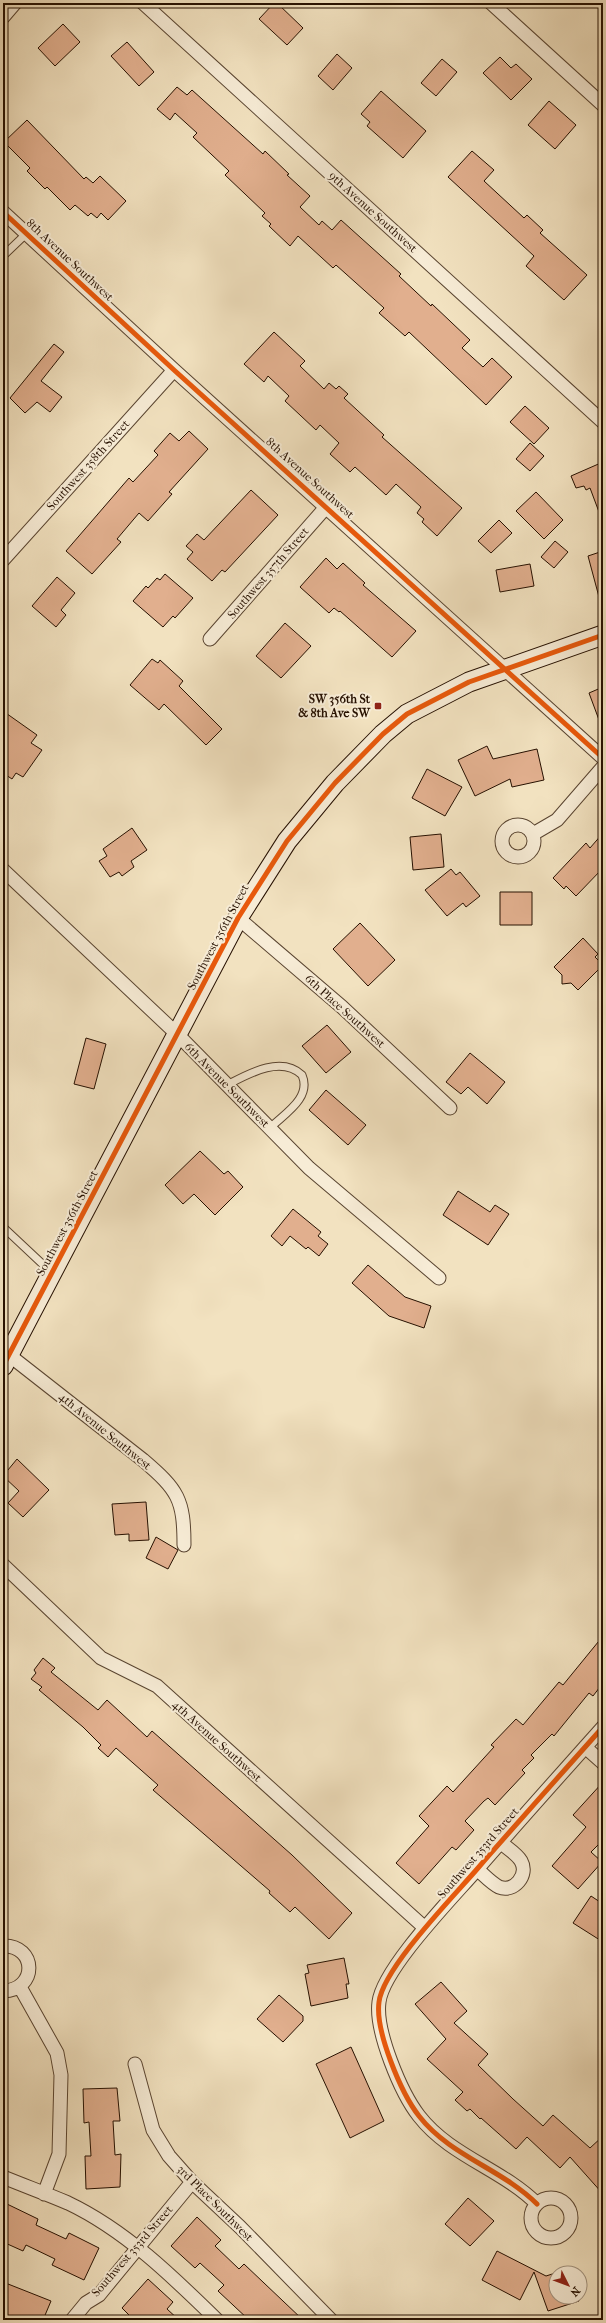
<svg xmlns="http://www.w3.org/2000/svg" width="606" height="2323" font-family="'IM FELL French Canon',serif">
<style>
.building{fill:#e1af8e;stroke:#261000}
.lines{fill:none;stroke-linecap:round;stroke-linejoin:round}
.service-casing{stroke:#594430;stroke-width:9}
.minor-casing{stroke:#594430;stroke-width:15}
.secondary-casing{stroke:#261000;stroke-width:21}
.service{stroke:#f7ecd6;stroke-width:7}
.minor{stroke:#f7ecd6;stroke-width:13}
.secondary{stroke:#f7ecd6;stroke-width:19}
.cycleway-casing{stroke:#f7ecd6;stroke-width:8}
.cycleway{stroke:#e8590c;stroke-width:5}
.poi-dot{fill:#8f2418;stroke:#f7ecd6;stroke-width:1.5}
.labels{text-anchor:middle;stroke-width:4;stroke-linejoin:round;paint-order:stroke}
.street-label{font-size:12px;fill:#261000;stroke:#f7ecd6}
.poi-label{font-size:12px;font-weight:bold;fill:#261000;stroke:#f7ecd6;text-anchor:end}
</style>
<rect width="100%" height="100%" fill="#f2e2c0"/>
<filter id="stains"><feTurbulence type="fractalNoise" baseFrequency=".005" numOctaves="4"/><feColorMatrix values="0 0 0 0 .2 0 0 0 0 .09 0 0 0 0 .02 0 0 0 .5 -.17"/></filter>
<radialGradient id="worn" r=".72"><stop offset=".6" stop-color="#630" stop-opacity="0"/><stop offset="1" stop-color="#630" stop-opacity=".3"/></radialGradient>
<!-- building -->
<path class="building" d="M 274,3 L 277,3 L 303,28 L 287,45 L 259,19 Z
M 63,24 L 80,42 L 55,66 L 38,48 Z
M 127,42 L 154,72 L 139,86 L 111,56 Z
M 337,54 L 352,68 L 333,90 L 318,76 Z
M 500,57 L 511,68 L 516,64 L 532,79 L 511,100 L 483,73 Z
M 442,59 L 457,72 L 436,96 L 421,83 Z
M 177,87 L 187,95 L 192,90 L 263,154 L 265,151 L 289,174 L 287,175 L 310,196 L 300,207 L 319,225 L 322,221 L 332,230 L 341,220 L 401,274 L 399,276 L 431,306 L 432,304 L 470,340 L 462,348 L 483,367 L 492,358 L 512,377 L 486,405 L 409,332 L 405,336 L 379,313 L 384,308 L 336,265 L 333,268 L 298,236 L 290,246 L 269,226 L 271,224 L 262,216 L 265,213 L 225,175 L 229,171 L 193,137 L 197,133 L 175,113 L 170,120 L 157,109 Z
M 381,91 L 426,131 L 403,158 L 367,126 L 370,122 L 361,114 Z
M 549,101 L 576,125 L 555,149 L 528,125 Z
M 27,120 L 84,179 L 86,177 L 93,183 L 100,176 L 126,201 L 108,220 L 101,213 L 97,218 L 91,213 L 88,216 L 75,205 L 70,210 L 47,187 L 45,189 L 27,171 L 30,168 L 4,142 Z
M 472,151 L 494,170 L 484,181 L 524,218 L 527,215 L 543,230 L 540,233 L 587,275 L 564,300 L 526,266 L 534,256 L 448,177 Z
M 274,332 L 305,361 L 300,366 L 324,389 L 329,383 L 336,389 L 339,386 L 348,394 L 344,398 L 384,435 L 382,437 L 462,508 L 437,536 L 422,522 L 424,519 L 417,513 L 421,507 L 396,484 L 386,495 L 355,467 L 350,472 L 330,454 L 339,443 L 320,425 L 316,430 L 285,401 L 289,396 L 268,376 L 264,382 L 244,364 Z
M 54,344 L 64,352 L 41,381 L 62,397 L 50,412 L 37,402 L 25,413 L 10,398 Z
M 525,406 L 549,428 L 534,444 L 510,422 Z
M 189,431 L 208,449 L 169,492 L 172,494 L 148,521 L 139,513 L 117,539 L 121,542 L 92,574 L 66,551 L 129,478 L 133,482 L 158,455 L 154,451 L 170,433 L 179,441 Z
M 530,443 L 544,456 L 530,471 L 516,459 Z
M 603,462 L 603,520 L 602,520 L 590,488 L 586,490 L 584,486 L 576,488 L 571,476 Z
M 251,490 L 278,515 L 225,572 L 222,570 L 212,581 L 187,559 L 193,552 L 186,546 L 197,534 L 204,540 Z
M 536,492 L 563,520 L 544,539 L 516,511 Z
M 499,520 L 512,533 L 491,553 L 478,541 Z
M 555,541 L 568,552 L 554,568 L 541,557 Z
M 603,551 L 603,596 L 599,597 L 588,556 Z
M 326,558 L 337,569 L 343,563 L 365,583 L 363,585 L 416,631 L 392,657 L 340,611 L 339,612 L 334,608 L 329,613 L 300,587 Z
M 530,564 L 534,586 L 500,592 L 496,570 Z
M 165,574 L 193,598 L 175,618 L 173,616 L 163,627 L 133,601 L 146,586 L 148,588 L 157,578 L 160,580 Z
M 57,577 L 75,593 L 61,610 L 66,615 L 56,627 L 32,606 Z
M 285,623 L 311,646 L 281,678 L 256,656 Z
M 152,659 L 158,663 L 160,660 L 183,681 L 179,686 L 222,729 L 206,745 L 164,704 L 159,710 L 130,685 Z
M 603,687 L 603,727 L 602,728 L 589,693 Z
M 3,711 L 37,735 L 31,743 L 42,750 L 23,777 L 16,773 L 12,779 L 3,773 Z
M 487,746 L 493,759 L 537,749 L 544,780 L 512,787 L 510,779 L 475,796 L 458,760 Z
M 427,769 L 462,787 L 445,816 L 412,798 Z
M 132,828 L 147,850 L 131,861 L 134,867 L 122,876 L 119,872 L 110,877 L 99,861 L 107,856 L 103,849 Z
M 603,833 L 603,868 L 576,896 L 566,886 L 564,889 L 553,878 L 586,843 L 590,848 Z
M 441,834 L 444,867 L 413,870 L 410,837 Z
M 451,869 L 456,875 L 460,872 L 480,896 L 466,907 L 463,903 L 447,916 L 425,890 Z
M 500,892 L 532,892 L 532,925 L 500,925 Z
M 360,923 L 395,960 L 368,986 L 333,949 Z
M 583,938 L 598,954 L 595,957 L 603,965 L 578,990 L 571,983 L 562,984 L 562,975 L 554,967 Z
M 327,1025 L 351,1052 L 326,1073 L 302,1046 Z
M 86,1038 L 106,1044 L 94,1089 L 74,1084 Z
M 470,1053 L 505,1082 L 487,1104 L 468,1087 L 461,1094 L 446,1082 Z
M 326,1090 L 366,1125 L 348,1145 L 309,1110 Z
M 200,1151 L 224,1174 L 228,1171 L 243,1187 L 215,1215 L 194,1194 L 183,1204 L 165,1185 Z
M 458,1191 L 490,1212 L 495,1205 L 509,1214 L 488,1245 L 443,1215 Z
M 293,1209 L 321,1232 L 318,1236 L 328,1244 L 319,1256 L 308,1247 L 306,1249 L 290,1236 L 282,1246 L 271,1236 Z
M 368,1265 L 405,1297 L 431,1306 L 424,1328 L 389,1316 L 352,1283 Z
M 17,1459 L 49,1490 L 23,1517 L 8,1503 L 19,1491 L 3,1476 Z
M 146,1502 L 149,1540 L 129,1541 L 129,1534 L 115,1535 L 112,1504 Z
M 156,1537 L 178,1550 L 168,1569 L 146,1558 Z
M 603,1636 L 603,1683 L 593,1696 L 589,1693 L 554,1736 L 552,1734 L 531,1755 L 534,1758 L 522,1770 L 525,1773 L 495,1805 L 488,1798 L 484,1801 L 465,1821 L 474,1830 L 456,1850 L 452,1847 L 419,1884 L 396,1863 L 429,1826 L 419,1816 L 447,1786 L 453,1792 L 494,1747 L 491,1745 L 516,1719 L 523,1725 L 559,1682 L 563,1685 Z
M 43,1658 L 55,1668 L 51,1672 L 98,1710 L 107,1700 L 147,1737 L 152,1731 L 292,1855 L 352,1913 L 329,1939 L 295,1907 L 290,1912 L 269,1893 L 270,1891 L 153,1790 L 158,1785 L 116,1748 L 108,1757 L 98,1748 L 101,1745 L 83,1727 L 39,1690 L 42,1687 L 31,1679 L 36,1673 L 34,1670 Z
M 603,1782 L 603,1840 L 591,1852 L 602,1862 L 578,1889 L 552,1866 L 586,1827 L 573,1815 Z
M 591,1896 L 603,1904 L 603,1942 L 573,1923 Z
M 344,1958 L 349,1984 L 346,1984 L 348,1998 L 311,2006 L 305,1974 L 309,1973 L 307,1965 Z
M 441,1982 L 467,2011 L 454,2023 L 488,2054 L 478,2065 L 513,2099 L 543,2126 L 553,2115 L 590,2148 L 603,2136 L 603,2194 L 570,2157 L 560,2168 L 527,2137 L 516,2149 L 481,2118 L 480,2119 L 470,2109 L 467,2111 L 455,2100 L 463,2092 L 427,2059 L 446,2039 L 415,2004 Z
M 279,1995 L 303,2016 L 303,2021 L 283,2042 L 257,2019 Z
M 351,2047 L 384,2121 L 350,2138 L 316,2064 Z
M 117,2088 L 120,2121 L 113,2121 L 115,2155 L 121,2154 L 120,2187 L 86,2189 L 85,2156 L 91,2156 L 89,2122 L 84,2123 L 83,2089 Z
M 468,2198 L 494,2221 L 470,2246 L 445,2224 Z
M 7,2204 L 38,2219 L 36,2225 L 66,2239 L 69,2233 L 99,2248 L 84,2280 L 52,2265 L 55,2259 L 26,2245 L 23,2251 L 3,2242 L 3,2212 Z
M 197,2217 L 221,2240 L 215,2246 L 239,2269 L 244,2264 L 303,2320 L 249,2320 L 218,2291 L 224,2285 L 200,2263 L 195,2268 L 171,2246 Z
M 497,2251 L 546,2276 L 568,2269 L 570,2273 L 556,2273 L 556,2297 L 578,2297 L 579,2301 L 548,2311 L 534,2272 L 520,2300 L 482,2280 Z
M 148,2279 L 173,2302 L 167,2309 L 179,2320 L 134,2320 L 122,2308 Z
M 3,2282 L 51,2301 L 43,2320 L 3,2320 Z"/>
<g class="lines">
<!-- service casing -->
<g class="service-casing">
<path id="service" d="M 3,256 L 26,234
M 227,1085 C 248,1074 281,1055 302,1075 C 312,1098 284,1114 270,1128
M 3,1227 L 51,1272"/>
</g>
<!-- minor casing -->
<g class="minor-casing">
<path id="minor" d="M 143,3 L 603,422
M 491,3 L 603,105
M 3,17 L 15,3
M 3,212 L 174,370 L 603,758
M 3,560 L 174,370
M 210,639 L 327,506
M502 841a16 16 0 1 1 32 0a16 16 0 1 1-32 0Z
M 533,834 L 557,820 L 603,767
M 3,870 L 178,1035 L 309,1168 L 439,1278
M 238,918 L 342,1007 L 450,1108
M 9,1355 L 143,1460 C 178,1490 184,1499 184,1545
M 3,1565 L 101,1658 L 157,1686 L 425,1928
M 585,1747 L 603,1763
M 477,1869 C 484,1875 491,1883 499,1887 C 514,1893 529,1875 521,1861 C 517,1854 507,1848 500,1842
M 3,1946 C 37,1945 38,1990 3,1991
M 20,1987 L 57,2053 L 61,2075 L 59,2154 L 44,2194
M 135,2064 L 153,2130 L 169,2156 L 192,2182 L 240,2227 L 331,2320
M 3,2177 C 25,2186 47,2194 68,2203 C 125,2230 173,2277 217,2320
M531 2218a20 20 0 1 1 40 0a20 20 0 1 1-40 0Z
M 537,2204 C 502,2169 450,2156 419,2116 C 401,2093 375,2031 379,2002 C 383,1968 454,1896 478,1868 C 519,1821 561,1774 603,1727
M 72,2320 L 86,2303 L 99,2295 L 192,2182"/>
</g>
<!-- secondary casing -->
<g class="secondary-casing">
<path id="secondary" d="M 3,1366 L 238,918 L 287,841 L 335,783 L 383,734 L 407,714 L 469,682 L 603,635"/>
</g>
<!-- service -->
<use href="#service" class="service"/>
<!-- minor -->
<use href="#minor" class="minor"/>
<!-- secondary -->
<use href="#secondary" class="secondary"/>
<!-- cycleway casing -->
<g class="cycleway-casing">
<path id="cycleway" d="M 3,212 L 174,370 L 603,758
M 3,1366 L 238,918 L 287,841 L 335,783 L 383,734 L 407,714 L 469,682 L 603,635
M 537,2204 C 502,2169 450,2156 419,2116 C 401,2093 375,2031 379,2002 C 383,1968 454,1896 478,1868 C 519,1821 561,1774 603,1727"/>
</g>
<!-- cycleway -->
<use href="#cycleway" class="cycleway"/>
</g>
<!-- markers -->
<rect class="poi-dot" x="374" y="702" width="8" height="8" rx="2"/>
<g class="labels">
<!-- street labels -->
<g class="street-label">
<text transform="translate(373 212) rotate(42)" y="4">9th Avenue Southwest</text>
<text transform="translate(70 260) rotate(43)" y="4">8th Avenue Southwest</text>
<text transform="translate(88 465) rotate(-48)" y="4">Southwest 358th Street</text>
<text transform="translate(310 478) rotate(42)" y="4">8th Avenue Southwest</text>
<text transform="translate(268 573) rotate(-49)" y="4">Southwest 357th Street</text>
<text transform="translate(218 937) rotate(-62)" y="4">Southwest 356th Street</text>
<text transform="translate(345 1011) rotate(42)" y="4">6th Place Southwest</text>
<text transform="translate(227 1085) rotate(45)" y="4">6th Avenue Southwest</text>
<text transform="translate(67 1223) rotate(-62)" y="4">Southwest 356th Street</text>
<text transform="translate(105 1431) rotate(39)" y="4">4th Avenue Southwest</text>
<text transform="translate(217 1741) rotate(42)" y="4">4th Avenue Southwest</text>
<text transform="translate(478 1853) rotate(-49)" y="4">Southwest 353rd Street</text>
<text transform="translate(215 2203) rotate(45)" y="4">3rd Place Southwest</text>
<text transform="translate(132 2251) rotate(-49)" y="4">Southwest 353rd Street</text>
</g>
<!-- poi labels -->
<g class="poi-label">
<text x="370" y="703">SW 356th St<tspan x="370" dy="14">&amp; 8th Ave SW</tspan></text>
</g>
</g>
<!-- margin -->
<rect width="606" height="2323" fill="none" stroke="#f2e2c0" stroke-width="16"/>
<rect x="4" y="4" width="598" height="2315" fill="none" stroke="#261000" stroke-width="2"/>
<rect x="8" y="8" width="590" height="2307" fill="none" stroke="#261000"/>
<!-- north arrow -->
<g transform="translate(568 2285) rotate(132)"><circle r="19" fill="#f7ecd6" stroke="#a39480"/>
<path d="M0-3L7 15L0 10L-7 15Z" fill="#8f2418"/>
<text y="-6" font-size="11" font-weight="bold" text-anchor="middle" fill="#261000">N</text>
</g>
<rect width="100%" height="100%" filter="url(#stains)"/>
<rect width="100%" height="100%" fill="url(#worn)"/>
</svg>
